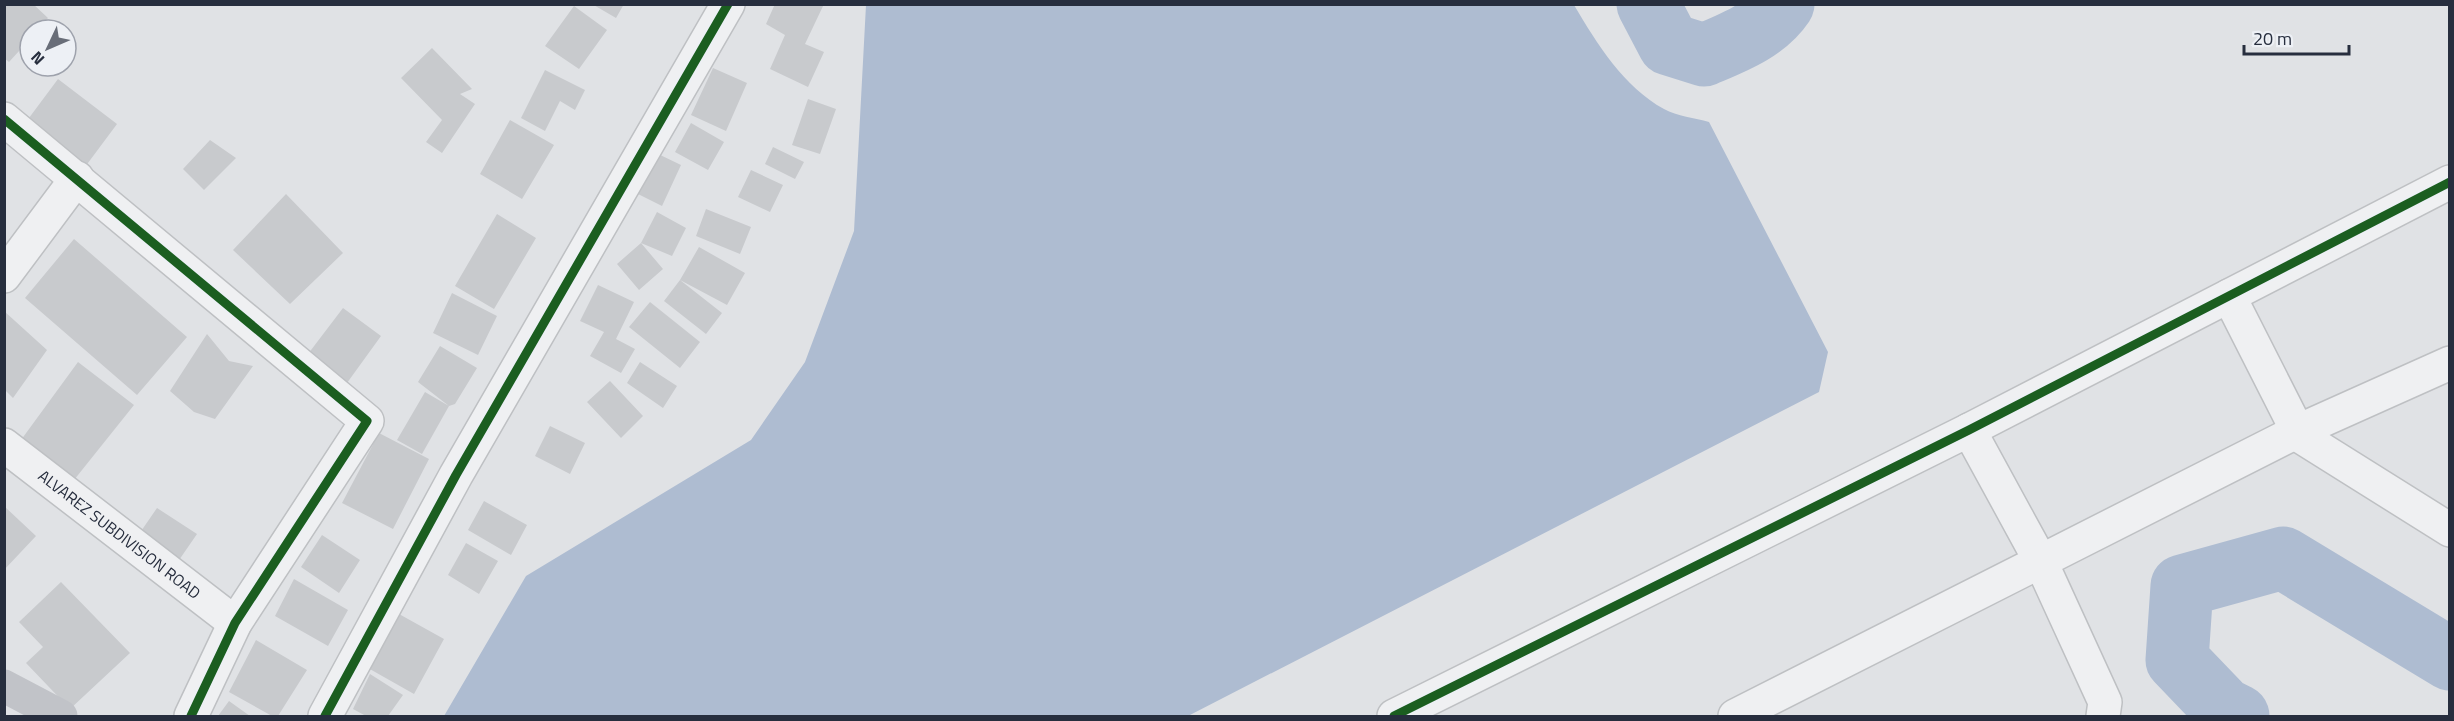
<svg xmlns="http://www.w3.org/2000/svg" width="2454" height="721" font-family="'Titillium Web',sans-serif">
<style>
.water{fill:#aebcd1}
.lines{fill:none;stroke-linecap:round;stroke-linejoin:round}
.river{stroke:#aebcd1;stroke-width:63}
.building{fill:#c8cacd}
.minor-casing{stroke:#bec0c3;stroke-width:36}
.tertiary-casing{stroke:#bec0c3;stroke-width:36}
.minor{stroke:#eff0f2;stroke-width:33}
.tertiary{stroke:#eff0f2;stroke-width:33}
.secondary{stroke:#c1c3c8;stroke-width:33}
.cycleway-casing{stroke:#edf0f5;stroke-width:13}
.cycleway{stroke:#1b5e20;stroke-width:9}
.labels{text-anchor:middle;stroke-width:4.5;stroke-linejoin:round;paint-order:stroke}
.street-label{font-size:16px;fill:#272e3e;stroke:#edf0f5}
</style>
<rect width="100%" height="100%" fill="#e0e2e5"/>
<!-- water -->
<path class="water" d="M 866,5 L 1574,5 C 1597,44 1624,87 1664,109 C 1677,116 1695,118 1709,122 L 1828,352 L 1819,392 L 1188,716 L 444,716 L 526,576 L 751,440 L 805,362 L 854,231 Z"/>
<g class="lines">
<!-- river -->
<path class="river" d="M 1648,4 L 1669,44 L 1704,55 C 1732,43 1765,31 1783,4
M 2238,716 L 2224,709 L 2177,660 L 2182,586 L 2283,558 L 2450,659"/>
</g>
<!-- building -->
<path class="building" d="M 4,4 L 33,4 L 48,18 L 37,30 L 30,30 L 30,39 L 9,62 L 4,58 Z
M 592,4 L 624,4 L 616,18 Z
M 775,4 L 824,4 L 805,44 L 824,52 L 808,87 L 770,69 L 785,35 L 766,24 Z
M 574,6 L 607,30 L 579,69 L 545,46 Z
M 432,48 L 472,89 L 460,94 L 475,104 L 442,153 L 426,142 L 442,120 L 401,78 Z
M 713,68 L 747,83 L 726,131 L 691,115 Z
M 545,70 L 585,90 L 575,110 L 560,101 L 545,131 L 521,118 Z
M 58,79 L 117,124 L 82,171 L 23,126 Z
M 808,99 L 836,109 L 820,154 L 792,145 Z
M 510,120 L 554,145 L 522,199 L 480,174 Z
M 691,123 L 724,142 L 708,170 L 675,152 Z
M 210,140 L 236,158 L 204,190 L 183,169 Z
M 773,147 L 804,162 L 795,179 L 765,164 Z
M 654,152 L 681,165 L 662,206 L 634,192 Z
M 751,170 L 783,185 L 770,212 L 738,197 Z
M 286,194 L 343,253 L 290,304 L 233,250 Z
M 706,209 L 751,227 L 740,254 L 696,236 Z
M 657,212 L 686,228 L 672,256 L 641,243 Z
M 497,214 L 536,238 L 494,309 L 455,286 Z
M 74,239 L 187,337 L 137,395 L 25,298 Z
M 641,243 L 663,269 L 639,290 L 617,264 Z
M 699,247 L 745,273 L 727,305 L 680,280 L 722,313 L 706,334 L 664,301 L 680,280 Z
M 598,285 L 634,302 L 616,339 L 635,349 L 621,373 L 590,356 L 604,332 L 580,321 Z
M 452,293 L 497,316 L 478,355 L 433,333 Z
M 650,302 L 700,342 L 680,368 L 629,327 Z
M 343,308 L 381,336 L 347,383 L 308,354 Z
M 4,311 L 47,350 L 13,398 L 4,389 Z
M 207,334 L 229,361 L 253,366 L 215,419 L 194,412 L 170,391 Z
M 440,346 L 477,368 L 455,404 L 449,406 L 418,382 Z
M 78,362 L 134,405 L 74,480 L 21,440 Z
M 640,362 L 677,386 L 663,408 L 627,383 Z
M 610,381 L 643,416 L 621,438 L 587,402 Z
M 425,392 L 449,406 L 422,454 L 397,440 Z
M 550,426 L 585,443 L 570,474 L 535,456 Z
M 379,433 L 429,459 L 393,529 L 342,503 Z
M 484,501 L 527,525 L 511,555 L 468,530 Z
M 4,506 L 36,536 L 4,570 Z
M 157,508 L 197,534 L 177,563 L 137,537 Z
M 322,535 L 360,560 L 339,593 L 301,567 Z
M 466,543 L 498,561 L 479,594 L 448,575 Z
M 294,579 L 348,610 L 328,646 L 275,616 Z
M 61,582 L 130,653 L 70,709 L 26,663 L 43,647 L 19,622 Z
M 399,614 L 444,639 L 414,694 L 368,668 Z
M 256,640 L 307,670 L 278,716 L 272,716 L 229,692 Z
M 370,674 L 403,695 L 388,716 L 366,716 L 353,709 Z
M 229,701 L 250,716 L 218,716 Z"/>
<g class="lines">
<!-- minor casing -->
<g class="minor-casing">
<g id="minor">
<path d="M 4,119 L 367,421 L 235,623 L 191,716"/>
<path d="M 4,276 L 77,178"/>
<path d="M 2229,296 L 2300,436 L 2450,530"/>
<path d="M 1969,430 L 2040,560 L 2105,702 L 2103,716"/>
<path id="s1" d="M 4,445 L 235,623"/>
<path d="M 1394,716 L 1969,430 L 2450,182"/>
<path d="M 1735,716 L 2296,432 L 2450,363"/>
</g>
</g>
<!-- tertiary casing -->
<g class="tertiary-casing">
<path id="tertiary" d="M 325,716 L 456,475 L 728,4"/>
</g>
<!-- minor -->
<use href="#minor" class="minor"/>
<!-- tertiary -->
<use href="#tertiary" class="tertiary"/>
<!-- secondary -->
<path class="secondary" d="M 4,686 L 61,716"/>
<!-- cycleway casing -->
<g class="cycleway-casing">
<path id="cycleway" d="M 4,119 L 367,421 L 235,623 L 191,716
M 325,716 L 456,475 L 728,4
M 1394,716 L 1969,430 L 2450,182"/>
</g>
<!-- cycleway -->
<use href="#cycleway" class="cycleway"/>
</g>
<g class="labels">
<!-- street labels -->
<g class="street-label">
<text dy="6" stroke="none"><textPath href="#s1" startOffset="146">ALVAREZ SUBDIVISION ROAD</textPath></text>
</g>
</g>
<!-- border -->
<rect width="2454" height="721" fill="none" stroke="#272e3e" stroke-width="12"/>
<!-- north arrow -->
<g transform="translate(48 48) rotate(226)"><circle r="28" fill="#edf0f5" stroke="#9ea2ac" stroke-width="1.5"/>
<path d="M0-4.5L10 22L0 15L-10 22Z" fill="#686d78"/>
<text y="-9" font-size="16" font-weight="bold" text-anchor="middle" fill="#272e3e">N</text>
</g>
<!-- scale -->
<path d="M2244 45v9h105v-9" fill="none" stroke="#272e3e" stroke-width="3"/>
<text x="2253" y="45" font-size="18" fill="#272e3e" stroke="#edf0f5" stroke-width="4.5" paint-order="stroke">20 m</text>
</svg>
